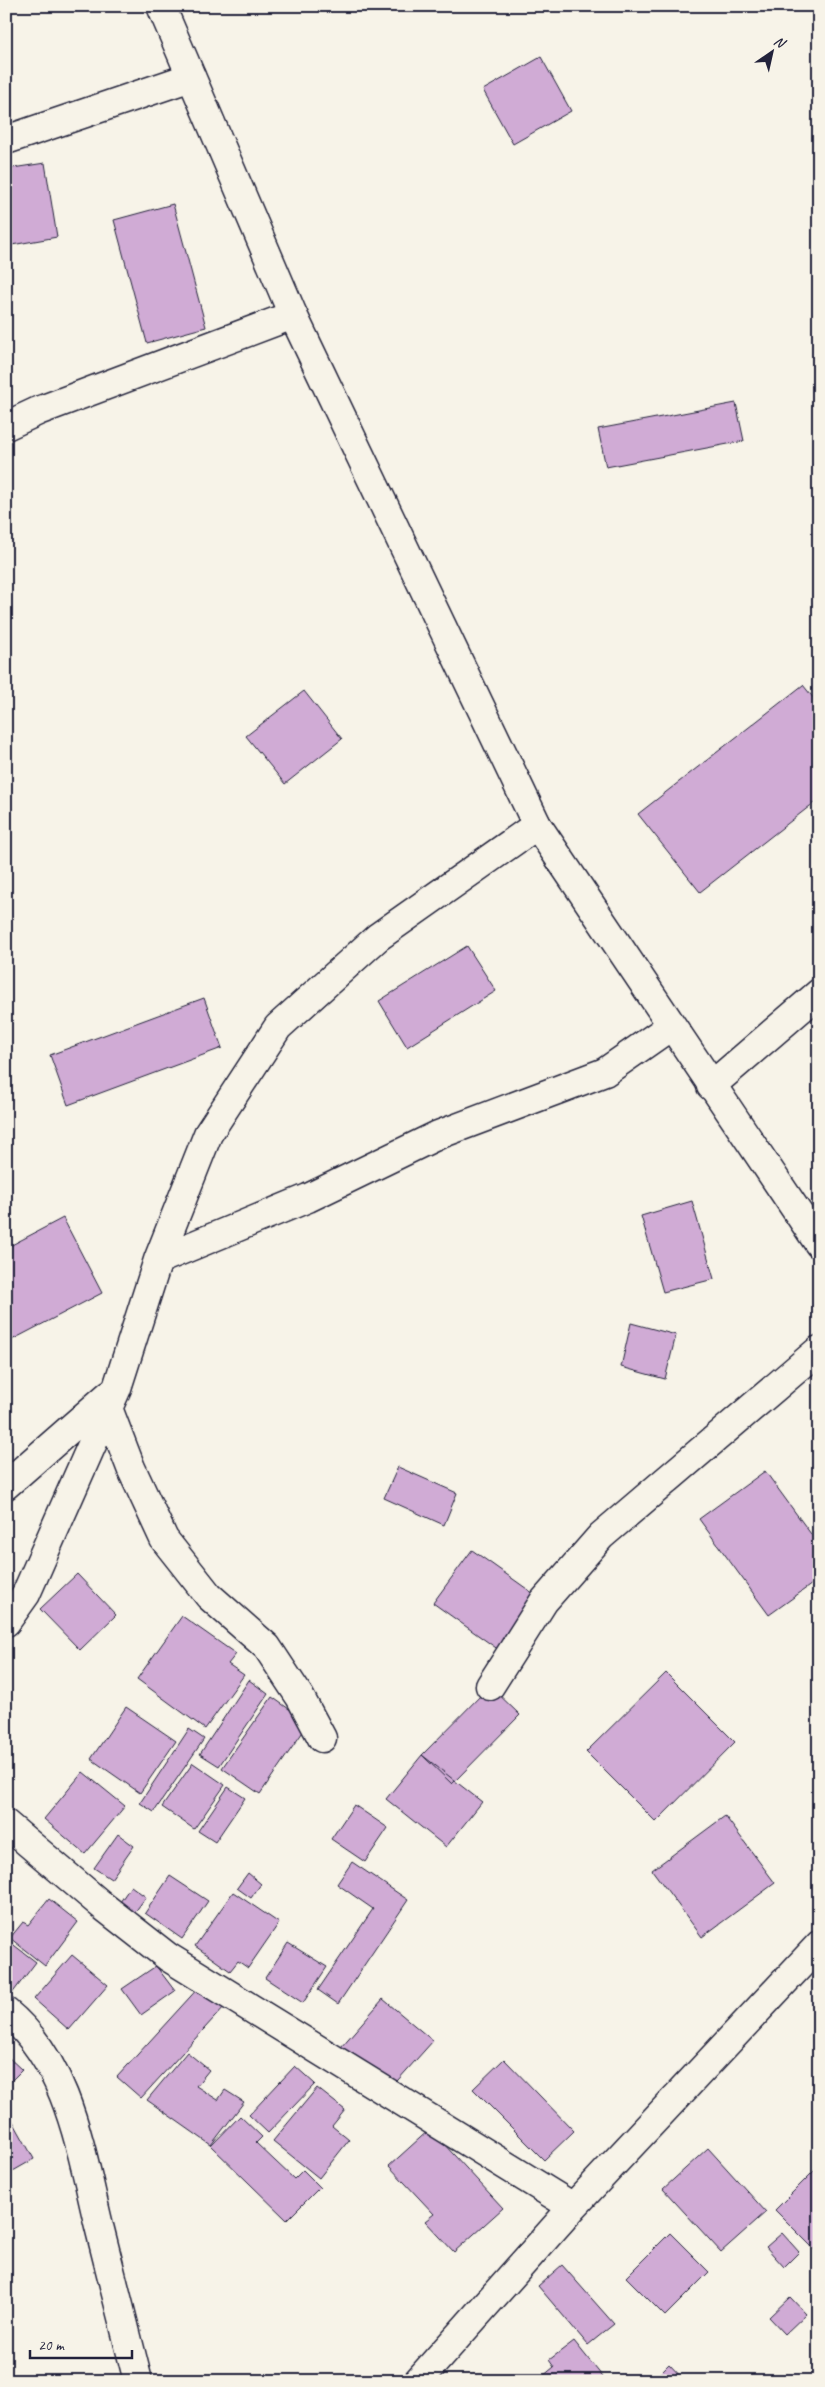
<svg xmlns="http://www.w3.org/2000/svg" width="825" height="2387" font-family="Caveat,sans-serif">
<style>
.building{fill:#d0abd5;stroke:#22223b}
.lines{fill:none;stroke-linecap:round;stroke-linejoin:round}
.minor-casing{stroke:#22223b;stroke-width:31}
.tertiary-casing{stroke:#22223b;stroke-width:31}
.minor{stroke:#f7f3e8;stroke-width:28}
.tertiary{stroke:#f7f3e8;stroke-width:28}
</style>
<rect width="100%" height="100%" fill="#f7f3e8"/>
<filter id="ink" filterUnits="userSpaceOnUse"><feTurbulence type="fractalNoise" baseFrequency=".02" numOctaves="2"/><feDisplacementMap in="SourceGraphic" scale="10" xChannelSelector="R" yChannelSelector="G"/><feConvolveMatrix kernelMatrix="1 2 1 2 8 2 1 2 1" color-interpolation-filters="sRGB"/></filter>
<g filter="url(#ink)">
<!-- building -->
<path class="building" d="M 541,57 L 571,111 L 513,144 L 483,90 Z
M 45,163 L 57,237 L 6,246 L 6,169 Z
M 173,204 L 206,327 L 147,343 L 114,220 Z
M 736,403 L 744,441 L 606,467 L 598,429 Z
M 803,685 L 819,705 L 819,799 L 700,892 L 638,814 Z
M 304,691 L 342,739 L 285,784 L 246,736 Z
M 467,946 L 496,991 L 407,1047 L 379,1001 Z
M 204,998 L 222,1048 L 68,1105 L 50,1055 Z
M 692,1201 L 714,1279 L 663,1292 L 641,1216 Z
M 63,1218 L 102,1293 L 6,1343 L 6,1248 Z
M 631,1323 L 676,1335 L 665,1379 L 621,1367 Z
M 398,1467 L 457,1493 L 444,1525 L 384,1498 Z
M 765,1471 L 819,1545 L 819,1579 L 769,1615 L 699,1519 Z
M 472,1550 L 544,1601 L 506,1655 L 433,1603 Z
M 77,1574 L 116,1615 L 80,1650 L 40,1609 Z
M 182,1616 L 236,1654 L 228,1664 L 244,1675 L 205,1729 L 137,1679 Z
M 666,1673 L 735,1742 L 656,1822 L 586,1752 Z
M 249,1680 L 268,1694 L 219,1766 L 200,1754 Z
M 490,1686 L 520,1715 L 452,1784 L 422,1755 Z
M 272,1697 L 309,1723 L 260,1794 L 222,1768 Z
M 126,1707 L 176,1741 L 140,1793 L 91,1759 Z
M 189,1729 L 204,1739 L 154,1812 L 140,1803 Z
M 422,1755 L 482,1802 L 446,1847 L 386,1799 Z
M 193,1763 L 225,1785 L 194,1829 L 162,1807 Z
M 83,1772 L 125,1806 L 85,1854 L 44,1819 Z
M 228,1787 L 245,1798 L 215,1842 L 198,1831 Z
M 354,1805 L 388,1828 L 365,1862 L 331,1839 Z
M 725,1816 L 775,1883 L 702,1937 L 652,1870 Z
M 118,1834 L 134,1846 L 111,1879 L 94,1868 Z
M 352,1862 L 408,1900 L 338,2004 L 318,1990 L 373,1909 L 337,1884 Z
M 248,1873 L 261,1884 L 251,1898 L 237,1888 Z
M 170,1876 L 208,1901 L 182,1939 L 145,1913 Z
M 131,1886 L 146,1897 L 135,1912 L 120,1902 Z
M 233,1892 L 279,1923 L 248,1968 L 238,1961 L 230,1971 L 195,1946 Z
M 49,1899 L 78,1922 L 45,1966 L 10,1938 L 23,1922 L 28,1925 Z
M 6,1939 L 36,1962 L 11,1995 L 6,1991 Z
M 288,1943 L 327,1967 L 303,2003 L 265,1978 Z
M 72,1955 L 108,1985 L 69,2030 L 34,1999 Z
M 156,1966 L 175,1991 L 141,2015 L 122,1989 Z
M 201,1985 L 225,2006 L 141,2098 L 117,2077 Z
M 383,1999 L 433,2041 L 389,2090 L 341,2047 Z
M 187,2052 L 209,2070 L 196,2086 L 218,2100 L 225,2090 L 244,2102 L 211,2145 L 147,2100 Z
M 6,2055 L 22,2070 L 6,2086 Z
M 504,2059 L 574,2131 L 544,2160 L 473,2089 Z
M 295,2066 L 315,2084 L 268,2133 L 249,2115 Z
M 317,2088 L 345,2110 L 332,2126 L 349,2140 L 319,2178 L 273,2141 Z
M 10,2116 L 34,2159 L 6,2175 L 6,2118 Z
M 240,2116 L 262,2137 L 256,2143 L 294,2179 L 303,2170 L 320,2187 L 287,2220 L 211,2146 Z
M 430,2129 L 503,2208 L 454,2252 L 425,2221 L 434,2214 L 389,2166 Z
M 708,2148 L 766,2212 L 721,2252 L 663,2189 Z
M 819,2166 L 819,2254 L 775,2210 Z
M 670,2233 L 709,2272 L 665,2316 L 626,2277 Z
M 782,2233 L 799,2252 L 784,2267 L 766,2247 Z
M 562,2265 L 614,2324 L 588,2345 L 538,2286 Z
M 790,2297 L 806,2314 L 785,2334 L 769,2317 Z
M 574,2341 L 606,2381 L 537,2381 L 554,2367 L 549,2360 Z
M 669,2364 L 685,2381 L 652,2381 Z"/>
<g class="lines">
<!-- minor casing -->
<g class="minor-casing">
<path id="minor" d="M 6,140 L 191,77
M 6,426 L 38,411 L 293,315
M 711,1086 L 819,993
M 158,1260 L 308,1198 L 438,1135 L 605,1072 L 671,1026
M 108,1408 L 131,1468 L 164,1539 L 209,1596 L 267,1647 L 300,1697 L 322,1738
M 6,1485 L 110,1394
M 6,1622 L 26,1594 L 117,1388 L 158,1260 L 208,1134 L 278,1027 L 378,937 L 537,825
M 490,1686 L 544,1601 L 601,1536 L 819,1350
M 6,1824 L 104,1907 L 168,1957 L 573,2207
M 6,2012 C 69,2063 81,2152 99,2226 C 112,2278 125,2329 138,2381
M 418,2381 L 573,2207 L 819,1945"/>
</g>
<!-- tertiary casing -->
<g class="tertiary-casing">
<path id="tertiary" d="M 161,6 L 293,315 L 537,825 L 819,1244"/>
</g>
<!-- minor -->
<use href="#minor" class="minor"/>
<!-- tertiary -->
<use href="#tertiary" class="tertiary"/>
</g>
</g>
<!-- margin -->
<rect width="825" height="2387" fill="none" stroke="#f7f3e8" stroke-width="25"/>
<rect x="12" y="12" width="800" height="2362" fill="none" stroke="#22223b" stroke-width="2" filter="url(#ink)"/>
<!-- north arrow -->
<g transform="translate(772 52) rotate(34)" stroke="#f7f3e8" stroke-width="4" paint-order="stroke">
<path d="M0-4L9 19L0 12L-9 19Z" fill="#22223b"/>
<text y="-8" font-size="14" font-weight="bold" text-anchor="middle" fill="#22223b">N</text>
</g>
<!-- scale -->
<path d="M30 2350v8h102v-8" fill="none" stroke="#22223b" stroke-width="2.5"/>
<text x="38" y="2350" font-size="15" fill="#22223b" stroke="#f7f3e8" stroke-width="4" paint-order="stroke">20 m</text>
</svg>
